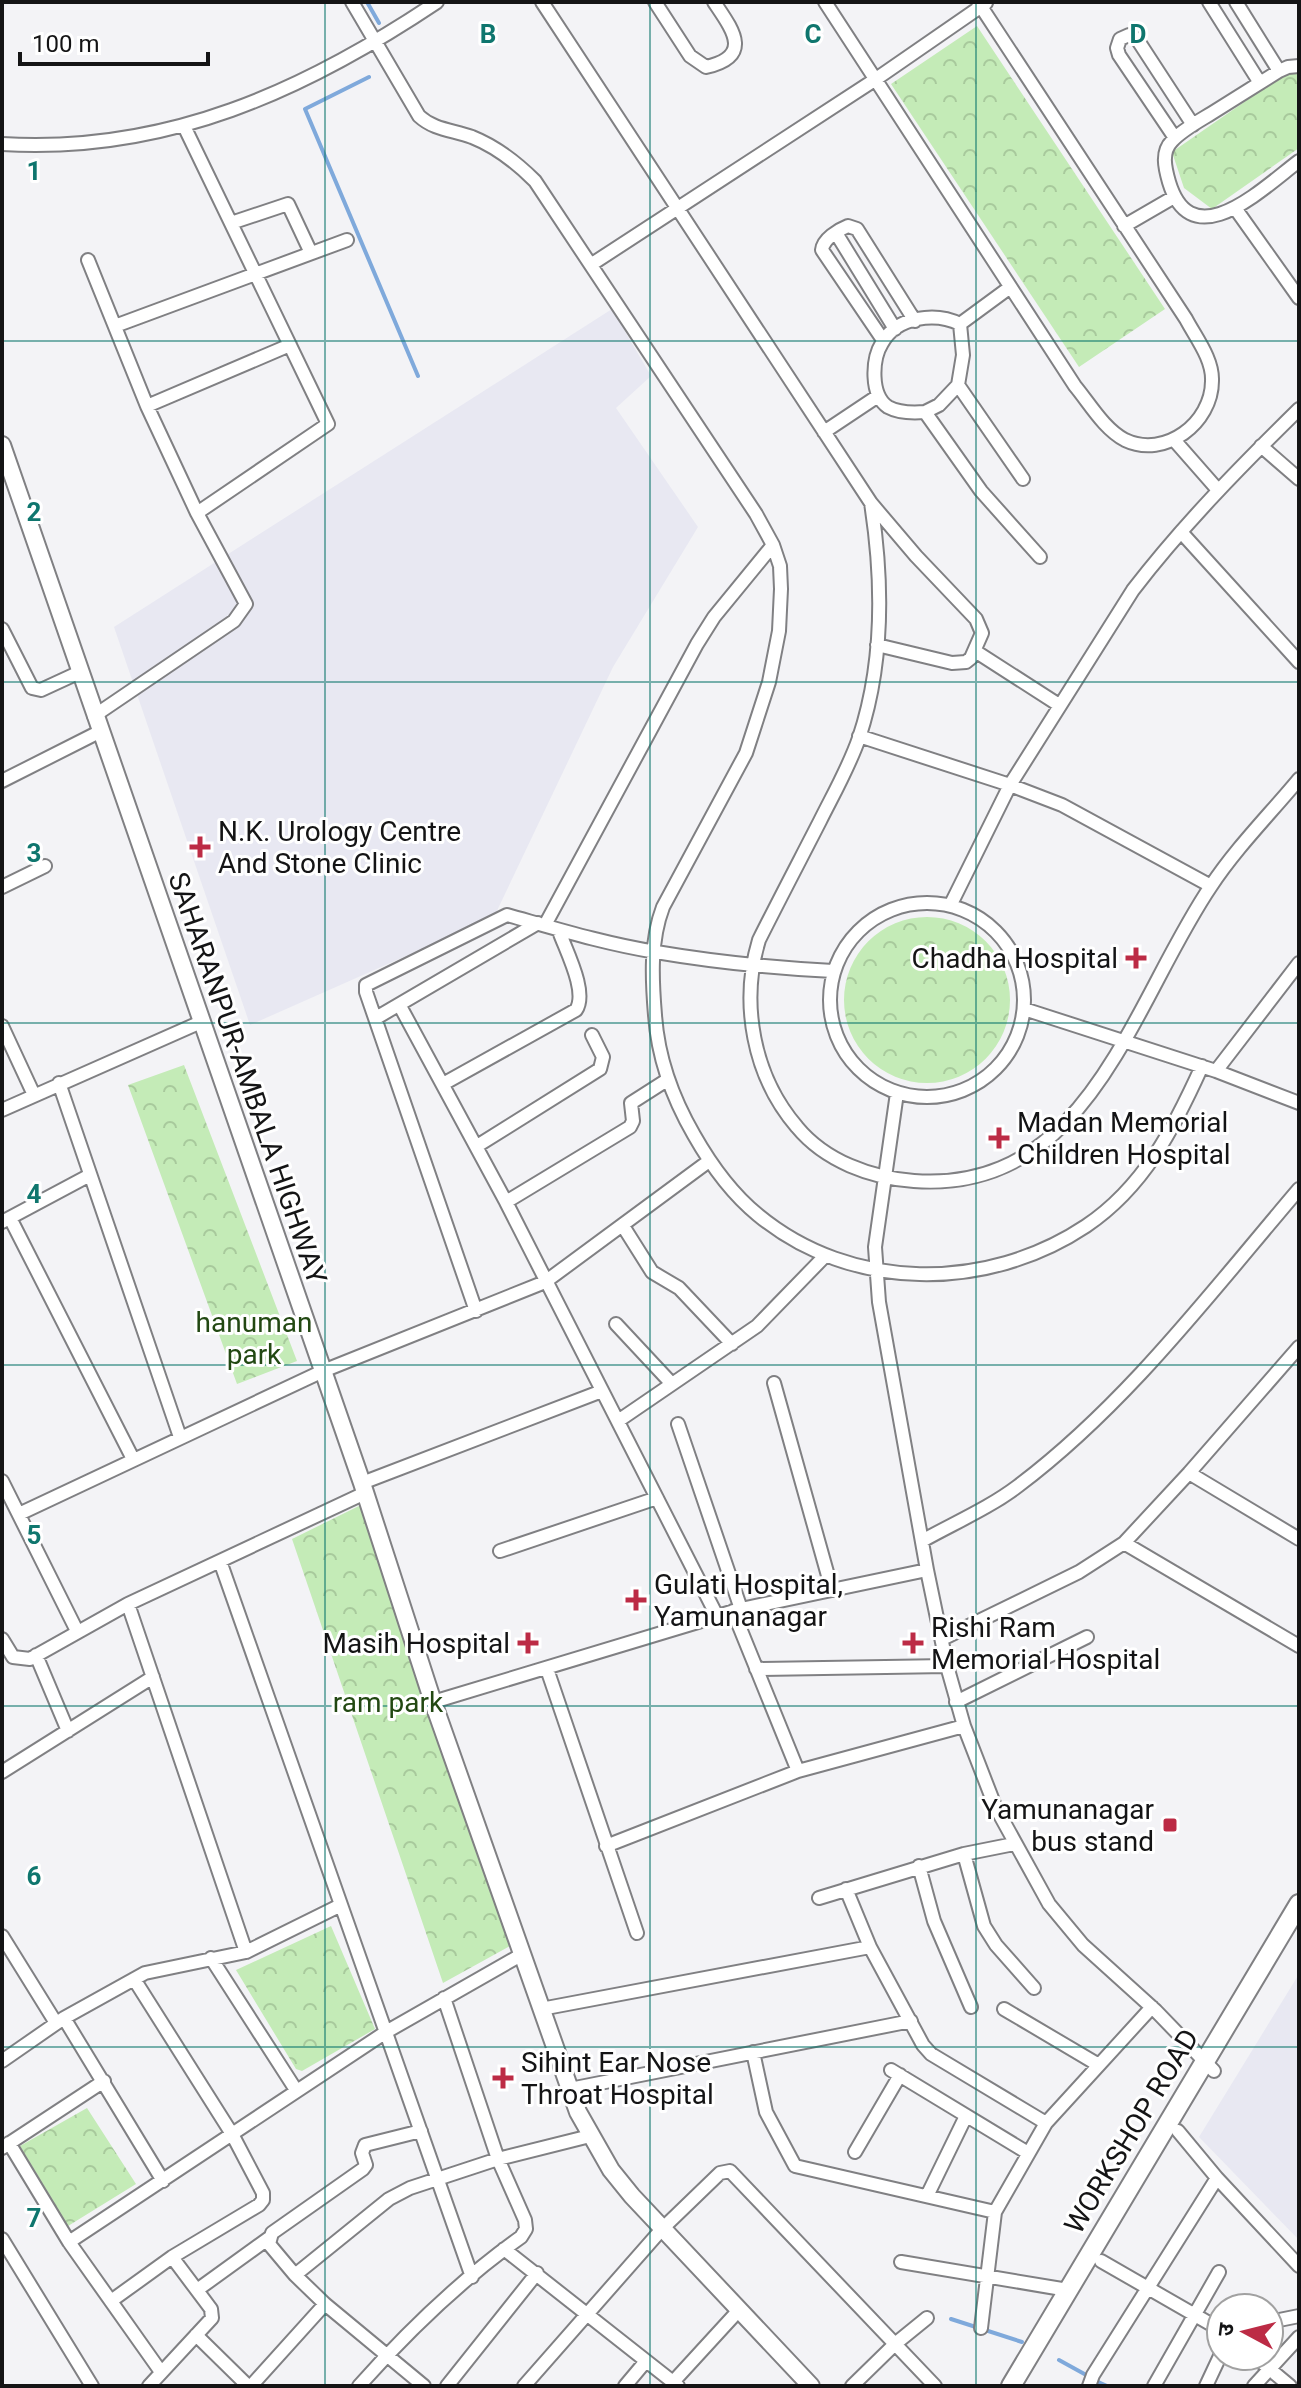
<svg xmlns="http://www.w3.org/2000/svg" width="1301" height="2388" font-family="Roboto,'Noto Sans Devanagari',sans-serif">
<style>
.built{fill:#e8e8f2}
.park{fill:url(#park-crowns)}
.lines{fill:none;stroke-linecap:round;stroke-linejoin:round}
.stream{stroke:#7fa9db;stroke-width:4}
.minor-casing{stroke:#808083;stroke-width:16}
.secondary-casing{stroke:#808083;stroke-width:20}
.primary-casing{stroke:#808083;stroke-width:22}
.minor{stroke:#fff;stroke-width:12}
.secondary{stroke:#fff;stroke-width:16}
.primary{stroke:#fff;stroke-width:18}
.grid{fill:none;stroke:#0f766e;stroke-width:2;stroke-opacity:0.55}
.poi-dot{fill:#bc2b45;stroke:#fff;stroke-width:3}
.labels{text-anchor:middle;stroke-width:6;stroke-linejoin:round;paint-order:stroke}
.poi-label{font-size:28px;fill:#141415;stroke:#fff;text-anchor:start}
.street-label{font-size:28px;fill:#141415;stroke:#fff}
.park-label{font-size:28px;fill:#224812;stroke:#fff}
.grid-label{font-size:26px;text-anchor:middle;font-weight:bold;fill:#0f766e;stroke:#fff;stroke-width:6;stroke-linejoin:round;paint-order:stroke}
</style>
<defs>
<pattern id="park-crowns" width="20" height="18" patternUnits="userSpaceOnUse" patternTransform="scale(2)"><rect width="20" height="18" fill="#c4ebb7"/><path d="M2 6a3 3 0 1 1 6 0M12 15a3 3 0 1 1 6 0" fill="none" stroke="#a8c99c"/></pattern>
</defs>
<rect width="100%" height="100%" fill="#f3f3f6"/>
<!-- built -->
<path class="built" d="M 612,309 L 651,376 L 616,408 L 698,527 L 613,667 L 494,917 L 250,1025 L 114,627 Z
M 1299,1974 L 1299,2240 L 1199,2137 Z"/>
<!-- park -->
<path class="park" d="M 977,26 L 1165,309 L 1079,367 L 891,84 Z
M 1292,69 L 1299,75 L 1299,148 L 1212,209 L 1184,188 L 1172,152 Z
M844 1000a83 83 0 1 1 166 0a83 83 0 1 1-166 0Z
M 184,1065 L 297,1361 L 237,1384 L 128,1085 Z
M 363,1504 L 510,1946 L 443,1983 L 292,1539 Z
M 331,1926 L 375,2029 L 302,2071 L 296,2069 L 236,1970 Z
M 87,2108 L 136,2184 L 68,2226 L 20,2146 Z"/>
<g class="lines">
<!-- stream -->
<path class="stream" d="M 367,2 L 379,23
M 369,77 L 305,109 L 418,376
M 951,2319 L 1022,2342
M 1059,2360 L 1088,2376
M 1096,2381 L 1107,2386"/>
<!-- minor casing -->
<g class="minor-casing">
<path id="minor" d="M 352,2 L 419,116 C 434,130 453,130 472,137 C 497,147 516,162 535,181 L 756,514 L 773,545 L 780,566 L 781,589 L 779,631 L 769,682 L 746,753 L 663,907 C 650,941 652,979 655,1015 C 658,1059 672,1097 694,1135 C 711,1165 731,1193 758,1215 C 851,1292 987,1292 1086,1226 C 1144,1187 1174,1128 1202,1066
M 542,2 L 871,503 C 883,580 884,663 859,738 C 849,767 834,793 820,821 C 800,860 779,900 759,940 C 740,1003 753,1076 797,1127 C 825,1161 871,1178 914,1181 C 1089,1194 1132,1002 1211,886 C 1236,848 1270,814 1299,779
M 655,2 L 690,56 L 706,67 C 754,56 732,29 714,2
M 825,2 L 1075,386 C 1090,404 1104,429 1125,440 C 1165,459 1212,423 1212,381 C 1213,359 1196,338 1186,319 L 978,2
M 1209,2 L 1260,83
M 1236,2 L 1279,71
M 1299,66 L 1288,67 L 1279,71 C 1257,85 1234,99 1212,113 C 1199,121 1182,130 1172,141 C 1161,152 1165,168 1169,182 C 1192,259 1264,187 1299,161
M 184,126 L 328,424 L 197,513
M 1175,138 L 1119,55 L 1117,48 L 1120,39 L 1129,35 L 1137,39 L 1193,125
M 2,144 C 166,154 304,91 437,2
M 1235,208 L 1299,298
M 231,223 L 288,204 L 311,253
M 1124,226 L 1174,197
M 836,233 L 895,329
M 88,260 L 147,406 L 197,513 L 246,604 L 234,621 L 94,716
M 592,264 L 876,79 L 986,3
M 1009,288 L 960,324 L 963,355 L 958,385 L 1023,479
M 960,324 C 936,312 897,316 882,343 C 872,359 870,395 888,407 C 899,413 913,413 925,412 L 981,491 L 1040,557
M 115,326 L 347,240
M 883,340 L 822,250 C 823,239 838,230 848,226 L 857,229 L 915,321
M 147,406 L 290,345
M 925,412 L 939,405 L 958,385
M 824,432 L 878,396
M 1175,441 L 1218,490
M 1261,446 L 1299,479
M 871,503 L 916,556 L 976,619 L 982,633 L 971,658 L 966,662 L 952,663 L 877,645
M 1181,532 L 1299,662
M 2,629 L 32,688 L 41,690 L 80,672
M 975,651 L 1059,705
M 859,736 L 1010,785 L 1062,805 L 1211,886
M 2,781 L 99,732
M 2,887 L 45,866
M830 1000a97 97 0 1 1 194 0a97 97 0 1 1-194 0Z
M 951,904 L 1010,785 L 1133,590 C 1183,525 1240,467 1299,409
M 545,925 L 697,644 L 714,617 L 773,545
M 400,1006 L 506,1202 L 717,1616
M 1024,1009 L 1216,1071 L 1299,1103
M 376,1018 L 538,923
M 2,1026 L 34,1095
M 1216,1071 L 1299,963
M 59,1083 L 180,1437
M 443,1084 L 576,1010 C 588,992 566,951 559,931
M 897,1093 L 875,1247 L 879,1302 L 927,1570 L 947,1666 L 964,1726 L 995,1806 L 1049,1904 L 1083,1945 L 1156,2011 L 1214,2071
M 2,1110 L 201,1022
M 477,1146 L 600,1069 L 603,1057 L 592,1035
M 506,1202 L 630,1127 L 633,1121 L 631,1103 L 667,1080
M 10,1218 L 133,1459
M 2,1222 L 90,1175
M 623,1226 L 652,1272 L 679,1288 L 732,1344
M 476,1311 L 366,992 L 366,985 L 507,915 C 557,929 606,944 656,952 C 715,962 774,968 833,971
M 616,1324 L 672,1384
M 774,1383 L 832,1590
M 618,1421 L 757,1326 L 825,1256
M 678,1424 L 741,1609
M 1189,1473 L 1299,1539
M 2,1481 L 77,1631
M 362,1483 L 602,1391
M 19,1514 L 323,1371 L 545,1282 L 709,1161
M 922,1541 C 954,1523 989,1508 1018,1486 C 1127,1404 1211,1292 1299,1189
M 1124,1543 L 1299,1646
M 500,1551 L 657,1498
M 220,1561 L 472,2277
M 128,1604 L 246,1952
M 733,1611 L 798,1771
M 2,1639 L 13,1657 L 30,1659 L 128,1604 L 365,1493
M 942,1639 L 1079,1572 L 1124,1543 L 1189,1473 L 1299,1347
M 36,1655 L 68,1731
M 547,1669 L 637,1933
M 756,1669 L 947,1666
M 433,1702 L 741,1609 L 927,1570
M 956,1702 L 1087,1637
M 2,1772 L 153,1677
M 606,1846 L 798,1771 L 964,1726
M 964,1854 L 984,1926 L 996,1945 L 1034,1988
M 919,1866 L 934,1921 L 971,2007
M 846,1889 L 870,1947
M 819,1898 L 964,1854 L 1014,1844
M 2,1936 L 56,2023
M 211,1958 L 296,2090
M 541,2009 L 870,1947 L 923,2045 L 931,2054 L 1046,2123
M 1004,2009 L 1097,2064
M 64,2018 L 163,2181
M 753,2052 L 766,2112 L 795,2166 L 995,2212
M 2,2061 L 64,2018 L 145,1973 L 246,1952 L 341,1905
M 891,2070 L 1028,2153
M 570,2089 L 911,2021
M 421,2131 L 365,2145 L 362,2153 L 366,2165 L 363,2169 L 272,2233 L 269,2244 L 295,2275 L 325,2304 L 424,2386
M 1178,2131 L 1217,2178 L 1299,2266
M 9,2143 L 69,2242 L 161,2372
M 2,2148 L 104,2081
M 855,2152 L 900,2075
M 927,2196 L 966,2116
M 2,2239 L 92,2386
M 69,2242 L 386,2032 L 521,1955
M 504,2249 L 678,2386
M 1101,2261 L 1221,2330
M 901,2262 L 1068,2290
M 295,2275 L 389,2199 L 410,2188 L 498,2159 L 590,2136
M 197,2290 L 269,2238
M 111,2301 L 172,2257 L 259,2205 L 263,2200 L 263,2193 L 232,2134 L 134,1979
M 1269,2322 L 1299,2316
M 981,2328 L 995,2212 L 1046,2123 L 1152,2007
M 196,2335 L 248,2386
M 1254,2356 L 1290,2386
M 673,2382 L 739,2310
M 149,2386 L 212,2318 L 211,2309 L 172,2257
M 251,2386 L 325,2304
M 359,2386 C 407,2332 462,2279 521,2237 L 526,2229 L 525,2220 L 498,2159 L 444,1998
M 447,2386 L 537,2273
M 524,2386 L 662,2229 L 720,2173 L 730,2171 L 935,2386
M 625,2386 L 646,2361
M 852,2386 L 895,2344 L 927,2318
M 1089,2386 L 1093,2375 L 1217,2178
M 1154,2386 L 1219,2272
M 1206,2386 L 1221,2354
M 1254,2386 L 1299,2337"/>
</g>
<!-- secondary casing -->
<g class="secondary-casing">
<path id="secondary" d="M 2,445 L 362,1483 L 433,1702 L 578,2112 L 611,2170 L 632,2196 L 811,2386"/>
</g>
<!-- primary casing -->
<g class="primary-casing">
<path id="primary" d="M 1011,2386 L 1299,1904"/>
</g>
<!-- minor -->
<use href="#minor" class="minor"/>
<!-- secondary -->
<use href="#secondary" class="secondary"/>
<!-- primary -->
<use href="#primary" class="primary"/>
</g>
<!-- grid -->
<path class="grid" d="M 325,2 L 325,2386M 650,2 L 650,2386M 976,2 L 976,2386M 2,341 L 1299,341M 2,682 L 1299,682M 2,1023 L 1299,1023M 2,1365 L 1299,1365M 2,1706 L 1299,1706M 2,2047 L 1299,2047"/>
<!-- markers -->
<g class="poi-dot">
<path d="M196 835h8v8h8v8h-8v8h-8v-8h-8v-8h8z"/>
<path d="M1132 946h8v8h8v8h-8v8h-8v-8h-8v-8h8z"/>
<path d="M995 1126h8v8h8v8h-8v8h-8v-8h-8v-8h8z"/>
<path d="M632 1588h8v8h8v8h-8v8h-8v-8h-8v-8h8z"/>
<path d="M524 1631h8v8h8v8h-8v8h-8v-8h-8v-8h8z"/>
<path d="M909 1631h8v8h8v8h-8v8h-8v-8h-8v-8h8z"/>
<rect x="1162" y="1817" width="16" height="16" rx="4"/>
<path d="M499 2066h8v8h8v8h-8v8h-8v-8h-8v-8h8z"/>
</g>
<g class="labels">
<!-- poi labels -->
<g class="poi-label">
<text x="218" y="841">N.K. Urology Centre<tspan x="218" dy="32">And Stone Clinic</tspan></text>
<text x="1118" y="968" text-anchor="end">Chadha Hospital</text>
<text x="1017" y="1132">Madan Memorial<tspan x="1017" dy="32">Children Hospital</tspan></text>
<text x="654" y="1594">Gulati Hospital,<tspan x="654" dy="32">Yamunanagar</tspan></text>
<text x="931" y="1637">Rishi Ram<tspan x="931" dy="32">Memorial Hospital</tspan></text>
<text x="510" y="1653" text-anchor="end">Masih Hospital</text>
<text x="1154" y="1819" text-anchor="end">Yamunanagar<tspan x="1154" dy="32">bus stand</tspan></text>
<text x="521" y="2072">Sihint Ear Nose<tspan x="521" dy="32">Throat Hospital</tspan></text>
</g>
<!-- street labels -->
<g class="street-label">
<text transform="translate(248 1078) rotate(71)" y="10">SAHARANPUR-AMBALA HIGHWAY</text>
<text transform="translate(1131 2131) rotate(-59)" y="10">WORKSHOP ROAD</text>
</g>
<!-- park labels -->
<g class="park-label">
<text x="254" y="1332">hanuman<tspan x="254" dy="32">park</tspan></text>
<text x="388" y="1712">ram park</text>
</g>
</g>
<g class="grid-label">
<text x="488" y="43">B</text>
<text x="813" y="43">C</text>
<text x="1138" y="43">D</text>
<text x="34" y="180">1</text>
<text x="34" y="521">2</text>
<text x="34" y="862">3</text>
<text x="34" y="1203">4</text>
<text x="34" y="1544">5</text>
<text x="34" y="1885">6</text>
<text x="34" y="2227">7</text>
</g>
<!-- border -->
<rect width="1301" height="2388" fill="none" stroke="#141415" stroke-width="8"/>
<!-- north arrow -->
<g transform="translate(1245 2332) rotate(277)"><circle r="38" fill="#ffffff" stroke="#a1a1a1" stroke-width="2"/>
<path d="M0-6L14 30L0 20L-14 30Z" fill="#bc2b45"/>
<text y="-12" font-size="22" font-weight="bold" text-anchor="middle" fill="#141415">उ</text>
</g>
<!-- scale -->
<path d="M20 52v12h188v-12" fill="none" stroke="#141415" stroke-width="4"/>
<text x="32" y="52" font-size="24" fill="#141415" stroke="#ffffff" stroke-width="6" paint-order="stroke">100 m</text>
</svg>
